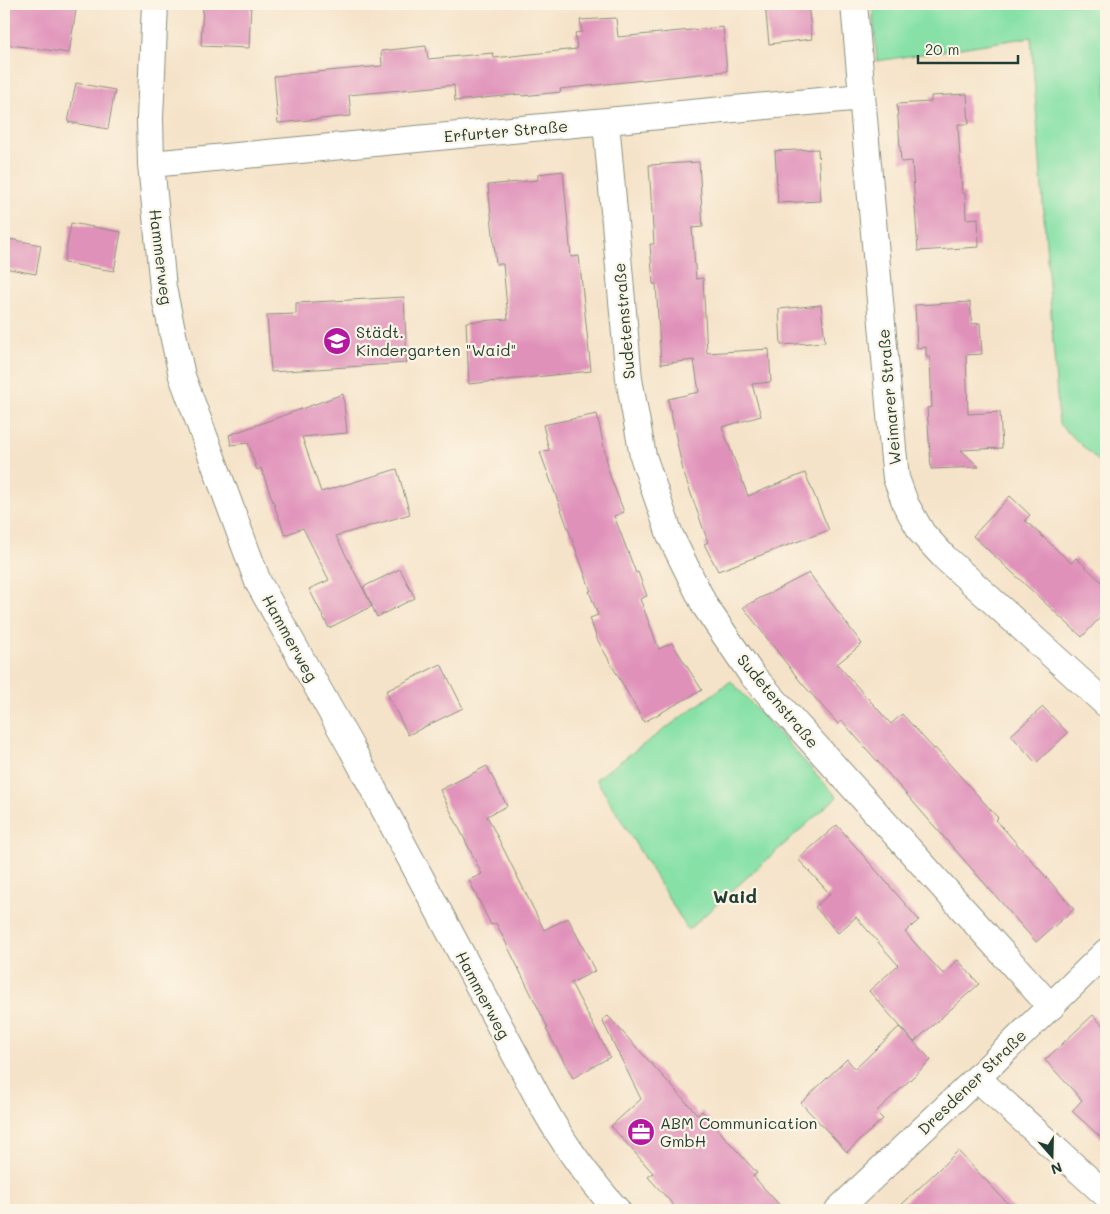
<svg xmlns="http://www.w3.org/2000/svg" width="1110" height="1214" font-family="Mali,sans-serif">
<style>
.green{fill:#87e1a7;stroke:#538f6e}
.building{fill:#e091ba}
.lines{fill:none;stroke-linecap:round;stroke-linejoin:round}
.street-casing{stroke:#8a907e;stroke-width:28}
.street{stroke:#fff;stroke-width:26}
.labels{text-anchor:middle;stroke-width:4.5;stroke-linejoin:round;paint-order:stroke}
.street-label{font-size:16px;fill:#1f3d34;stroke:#fcf5e5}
.poi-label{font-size:16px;fill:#1f3d34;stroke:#fcf5e5;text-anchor:start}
.neighbourhood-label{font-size:18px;font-weight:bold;fill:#1f3d34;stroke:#fcf5e5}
</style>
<rect width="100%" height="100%" fill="#fcf5e5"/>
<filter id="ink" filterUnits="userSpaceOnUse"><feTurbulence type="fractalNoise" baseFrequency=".02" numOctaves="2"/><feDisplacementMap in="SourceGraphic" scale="10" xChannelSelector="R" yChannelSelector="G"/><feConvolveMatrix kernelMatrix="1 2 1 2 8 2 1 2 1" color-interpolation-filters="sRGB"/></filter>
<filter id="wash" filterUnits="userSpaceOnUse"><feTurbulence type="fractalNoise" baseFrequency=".0096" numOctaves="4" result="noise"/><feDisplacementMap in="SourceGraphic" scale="20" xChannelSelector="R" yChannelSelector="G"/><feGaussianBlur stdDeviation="1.12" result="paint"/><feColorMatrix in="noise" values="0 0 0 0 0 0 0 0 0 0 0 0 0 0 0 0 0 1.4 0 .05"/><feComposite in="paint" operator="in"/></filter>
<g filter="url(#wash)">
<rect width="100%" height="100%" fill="#f5e3c9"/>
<!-- green -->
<path class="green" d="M 872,4 L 1106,4 L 1106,468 L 1059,424 L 1031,37 L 877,61 Z
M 731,681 L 837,797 L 688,930 L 596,779 Z"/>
<g id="blocks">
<!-- building -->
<path class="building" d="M 4,4 L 77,4 L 69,53 L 4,44 Z
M 203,4 L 251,4 L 249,48 L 201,46 Z
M 765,4 L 808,4 L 812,39 L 769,44 Z
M 616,18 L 618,37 L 723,27 L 727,71 L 560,89 L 561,92 L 522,96 L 522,94 L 455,101 L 454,85 L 349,95 L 351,116 L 278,123 L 274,76 L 382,66 L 381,51 L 426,46 L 428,59 L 493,53 L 494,58 L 577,49 L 575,33 L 582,32 L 580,20 Z
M 76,83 L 115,90 L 108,129 L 68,122 Z
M 967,94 L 969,124 L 958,124 L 962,193 L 965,193 L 966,219 L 978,218 L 979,247 L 918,251 L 912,161 L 901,162 L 897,104 L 931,102 L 931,96 Z
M 818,149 L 821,201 L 778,203 L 775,151 Z
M 699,162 L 703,227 L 692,228 L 696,279 L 703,278 L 707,353 L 769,349 L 771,382 L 752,384 L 761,416 L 722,427 L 748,496 L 805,473 L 829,530 L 718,571 L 704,544 L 708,542 L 683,471 L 668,399 L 699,392 L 694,360 L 661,364 L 656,284 L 653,284 L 650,244 L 654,244 L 649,165 Z
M 563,171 L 571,257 L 579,256 L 591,371 L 469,384 L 466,322 L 508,319 L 503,264 L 496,264 L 488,185 L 538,180 L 538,174 Z
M 71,223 L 121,232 L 114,271 L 64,263 Z
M 4,238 L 41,245 L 36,274 L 4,268 Z
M 404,297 L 407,363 L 271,372 L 267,315 L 296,314 L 296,303 Z
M 970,302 L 972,324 L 980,323 L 982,354 L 966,355 L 968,414 L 1000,412 L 1002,448 L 961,450 L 979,467 L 931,469 L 927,408 L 932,407 L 930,357 L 926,357 L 926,347 L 917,348 L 915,305 Z
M 821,305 L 825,342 L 781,345 L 779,309 Z
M 343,394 L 347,433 L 302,437 L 321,492 L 397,469 L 410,514 L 336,536 L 372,606 L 329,628 L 309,589 L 329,580 L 303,528 L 285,535 L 261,468 L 257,470 L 248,443 L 231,445 L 229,435 Z
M 597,414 L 610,476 L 624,512 L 614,516 L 636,573 L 638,572 L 647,596 L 640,599 L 659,649 L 672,643 L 702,690 L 644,722 L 597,639 L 590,618 L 598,615 L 589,591 L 591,591 L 540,452 L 549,450 L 543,425 Z
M 1010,496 L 1030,515 L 1025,520 L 1071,563 L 1076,558 L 1106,586 L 1106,611 L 1082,637 L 973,536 Z
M 400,569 L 415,598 L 377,617 L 363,587 Z
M 809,573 L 862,644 L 837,664 L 891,724 L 902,714 L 934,749 L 935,748 L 998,818 L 996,820 L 1074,909 L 1036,942 L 842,721 L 838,724 L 800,681 L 743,607 Z
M 441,664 L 463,708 L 408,735 L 386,691 Z
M 1043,707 L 1068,733 L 1036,763 L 1011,735 Z
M 487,766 L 507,806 L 487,816 L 544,930 L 568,918 L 595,971 L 571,983 L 610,1057 L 573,1078 L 546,1029 L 548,1028 L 496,923 L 491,925 L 469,880 L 482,874 L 440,790 Z
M 837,825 L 919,920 L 905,932 L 943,974 L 958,960 L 979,984 L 914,1042 L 869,991 L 898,965 L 856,917 L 838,933 L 815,907 L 830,894 L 798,859 Z
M 1093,1015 L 1106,1029 L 1106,1142 L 1072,1111 L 1082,1100 L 1045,1060 Z
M 608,1016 L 698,1115 L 702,1111 L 729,1142 L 757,1173 L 753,1176 L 784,1210 L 678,1210 L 648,1177 L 653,1173 L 611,1126 L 641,1099 L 602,1020 Z
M 899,1027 L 931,1060 L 876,1112 L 883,1119 L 847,1152 L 801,1103 L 847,1059 L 855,1069 Z
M 958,1151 L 1014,1210 L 896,1210 Z"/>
</g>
</g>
<g filter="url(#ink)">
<use href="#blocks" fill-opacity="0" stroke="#8a907e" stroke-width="1"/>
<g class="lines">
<!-- street casing -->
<g class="street-casing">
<path id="street" d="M 155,4 L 150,118 L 151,164 L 163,288 L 182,376 L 258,582 L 352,749 L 542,1105 C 563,1143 588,1178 617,1210
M 854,4 L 893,449 L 896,478 L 906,505 L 922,533 L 944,557 L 1106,704
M 606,122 L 629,379 L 643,456 L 670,535 L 705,606 L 752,675 L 1051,1007
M 151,164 L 862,97
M 977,1078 L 1106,1195
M 838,1210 L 977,1078 L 1106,952"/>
</g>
<!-- street -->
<use href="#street" class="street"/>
</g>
</g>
<!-- icons -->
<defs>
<g id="school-disc" transform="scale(1.4375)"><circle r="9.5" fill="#b5179e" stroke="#fcf5e5"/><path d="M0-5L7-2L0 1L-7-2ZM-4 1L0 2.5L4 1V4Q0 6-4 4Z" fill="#fff"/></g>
<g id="office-disc" transform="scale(1.4375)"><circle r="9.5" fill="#b5179e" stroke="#fcf5e5"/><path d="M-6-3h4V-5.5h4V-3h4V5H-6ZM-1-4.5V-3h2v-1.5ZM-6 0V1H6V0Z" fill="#fff"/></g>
</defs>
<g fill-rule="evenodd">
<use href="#school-disc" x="337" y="341"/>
<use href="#office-disc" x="641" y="1132"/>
</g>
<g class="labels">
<!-- street labels -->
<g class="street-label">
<text transform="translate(506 131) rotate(-5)" y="6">Erfurter Straße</text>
<text transform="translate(161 257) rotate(83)" y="6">Hammerweg</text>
<text transform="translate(624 321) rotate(-95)" y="6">Sudetenstraße</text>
<text transform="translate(889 397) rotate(-95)" y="6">Weimarer Straße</text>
<text transform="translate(290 638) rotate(61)" y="6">Hammerweg</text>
<text transform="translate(778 701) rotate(50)" y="6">Sudetenstraße</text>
<text transform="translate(483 995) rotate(62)" y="6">Hammerweg</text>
<text transform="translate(972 1082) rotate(-44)" y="6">Dresdener Straße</text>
</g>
<!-- poi labels -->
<g class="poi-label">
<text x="356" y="338">Städt.<tspan x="356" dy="18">Kindergarten "Waid"</tspan></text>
<text x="660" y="1129">ABM Communication<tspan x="660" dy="18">GmbH</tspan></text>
</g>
<!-- neighbourhood labels -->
<g class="neighbourhood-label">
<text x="735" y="903">Waid</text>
</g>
</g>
<!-- margin -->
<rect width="1110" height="1214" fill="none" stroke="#fcf5e5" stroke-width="20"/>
<!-- north arrow -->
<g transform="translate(1052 1156) rotate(160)" stroke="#fcf5e5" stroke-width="4" paint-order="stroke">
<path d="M0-4L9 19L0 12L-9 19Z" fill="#1f3d34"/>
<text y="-8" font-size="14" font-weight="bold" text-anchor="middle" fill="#1f3d34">N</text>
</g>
<!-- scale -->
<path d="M918 55v8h100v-8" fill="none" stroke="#1f3d34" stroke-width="2.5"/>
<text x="925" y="55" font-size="15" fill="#1f3d34" stroke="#fcf5e5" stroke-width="4" paint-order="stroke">20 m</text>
</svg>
